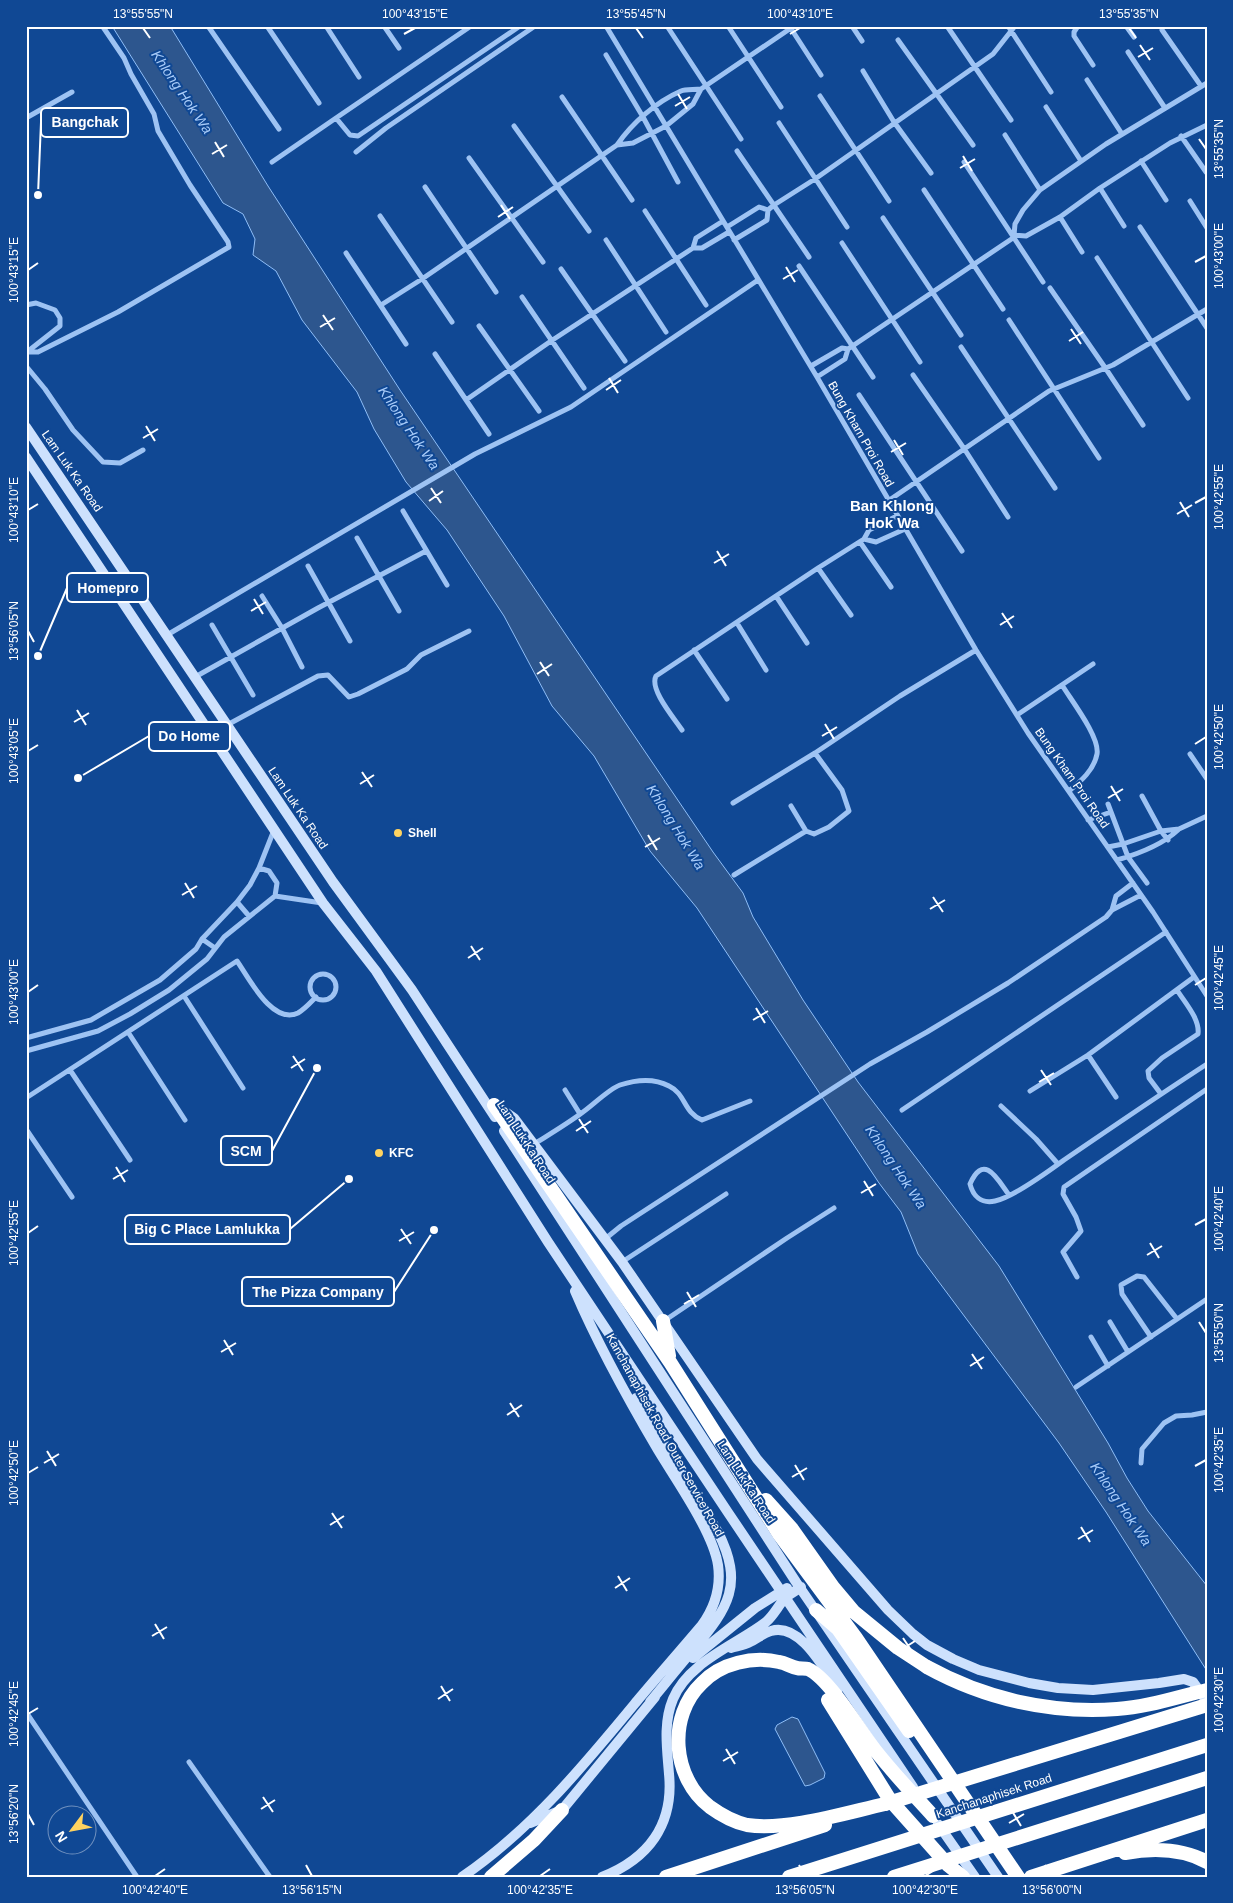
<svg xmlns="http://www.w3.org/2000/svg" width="1233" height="1903" font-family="Arial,sans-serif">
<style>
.water{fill:#2d568e;stroke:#8fbef7}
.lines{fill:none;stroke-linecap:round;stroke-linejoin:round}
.street{stroke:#9ec3f3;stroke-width:5}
.secondary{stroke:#cde1fd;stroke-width:10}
.highway{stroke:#fff;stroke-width:14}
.highway-bridge{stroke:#fff;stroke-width:14}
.ticks{fill:none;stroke:#fff;stroke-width:2}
.poi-dot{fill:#ffd360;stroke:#104894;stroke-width:2}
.labels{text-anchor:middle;stroke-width:4;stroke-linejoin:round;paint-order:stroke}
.street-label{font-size:12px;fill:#fff;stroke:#104894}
.poi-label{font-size:12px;font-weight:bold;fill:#fff;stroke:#104894;text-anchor:start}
.water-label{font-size:14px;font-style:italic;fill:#aacdfa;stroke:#104894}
.quarter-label{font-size:15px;font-weight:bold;fill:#fff;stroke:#104894}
.leader{fill:none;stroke:#fff;stroke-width:2}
.callout-dot{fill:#fff;stroke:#104894;stroke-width:2}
.callout{fill:#104894;stroke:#fff;stroke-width:2}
.callout-label{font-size:14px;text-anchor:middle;font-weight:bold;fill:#fff}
.neatline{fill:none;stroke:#fff;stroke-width:2}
.ticks-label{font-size:12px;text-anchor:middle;fill:#fff}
</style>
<rect width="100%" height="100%" fill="#104894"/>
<!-- water -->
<path class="water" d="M 112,26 L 170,26 L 268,186 L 400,390 L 713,852 L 743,893 L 753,917 L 803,1000 L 858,1082 L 999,1266 L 1108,1443 L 1127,1478 L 1148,1511 L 1207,1586 L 1207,1671 L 1106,1512 L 1059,1443 L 918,1254 L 901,1212 L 879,1183 L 697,908 L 650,851 L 594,756 L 552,706 L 504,616 L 447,530 L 406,482 L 374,429 L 357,392 L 302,320 L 276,271 L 253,255 L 255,239 L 243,214 L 223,203 Z
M 792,1717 L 798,1719 L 825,1773 L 824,1778 L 810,1785 L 805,1786 L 775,1729 L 777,1725 Z"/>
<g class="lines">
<!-- street -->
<path class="street" d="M 208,26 L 279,129
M 267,26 L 319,103
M 326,26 L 359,77
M 384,26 L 399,48
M 606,26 L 817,377 L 976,650 L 1028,733 L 1153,912 L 1207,996
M 667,26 L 741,139
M 728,26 L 781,107
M 852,26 L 862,41
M 947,26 L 1011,120
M 1008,26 L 1051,92
M 1078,26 L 1074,32 L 1074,36 L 1093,65
M 1126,26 L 1134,37
M 790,27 L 821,75
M 1162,30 L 1201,86
M 898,40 L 973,145
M 1128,52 L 1165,108
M 606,55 L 643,117 L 678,182
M 863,71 L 894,122 L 931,173
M 1087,80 L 1122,134
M 820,96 L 889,201
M 562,97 L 632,200
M 1046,107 L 1081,161
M 26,118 L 72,92
M 336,118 L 471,26
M 779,123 L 847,227
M 514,126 L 589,231
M 1005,135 L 1040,190
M 1181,136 L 1206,172
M 617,145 L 633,143 L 666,126 L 693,104 L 701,89 L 794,26
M 737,151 L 809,257
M 356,152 L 386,128 L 535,26
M 469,158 L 543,262
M 1141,161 L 1166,200
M 272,162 L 336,118 L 350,135 L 358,136 L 520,26
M 964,162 L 1043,282
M 425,187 L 496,292
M 1100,188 L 1124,226
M 924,190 L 1003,309
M 1190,201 L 1207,228
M 645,211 L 706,305
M 380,216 L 452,322
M 1060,217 L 1082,252
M 883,218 L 961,335
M 727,227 L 759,207 L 768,210
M 1140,227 L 1207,328
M 1014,235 L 1015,224 L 1023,210 L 1040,190 L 1106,144 L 1207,83
M 606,240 L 666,332
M 734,240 L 767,220 L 768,210 L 774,205 L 815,179 L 993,54 L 1015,26
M 842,243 L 920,362
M 693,248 L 696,238 L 723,221
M 346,253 L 406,344
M 1097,258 L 1188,398
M 799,266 L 873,377
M 561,269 L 625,361
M 1050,288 L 1106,369 L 1143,425
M 522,297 L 584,388
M 26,305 L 36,303 L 55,310 L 60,318 L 60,326 L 27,352
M 381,305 L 422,279 L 617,145 C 632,123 656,102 681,91 C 686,89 694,90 701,89
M 1009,320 L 1099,458
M 479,326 L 539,411
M 961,347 L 1055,488
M 27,352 L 38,352 L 118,312 L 229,247 L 228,242 L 190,185 L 158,131 L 154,114 L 131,74 L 124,58 L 103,27
M 435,354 L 489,434
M 26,366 L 45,389 L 73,430 L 103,462 L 120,463 L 143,450
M 811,366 L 842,348 L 848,349 L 1013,238 L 1014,235 L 1026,236 L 1060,217 L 1100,188 L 1170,143 L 1207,125
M 913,375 L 965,450 L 1008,517
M 817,377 L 845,359 L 848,349
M 859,395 L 962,551
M 466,400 L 551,341 L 693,248 L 702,248 L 729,232
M 888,501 L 1049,391 L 1113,365 L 1207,309
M 403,511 L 447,585
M 357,538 L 399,611
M 864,539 L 876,542 L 905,529
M 860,542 L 891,587
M 308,566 L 350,641
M 818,568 L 851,615
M 262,596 L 282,628 L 302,667
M 776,596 L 807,643
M 737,623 L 766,670
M 212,625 L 253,695
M 167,635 L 475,454 L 571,407 L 758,280
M 694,650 L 727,699
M 195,677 L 318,608 L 426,551
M 1062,685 C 1071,700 1100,737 1097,754 C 1094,770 1081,781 1069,791
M 1017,715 L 1093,664
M 227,725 L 318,676 L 328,675 L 349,697 L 358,694 L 407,669 L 421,655 L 469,631
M 682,730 C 674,718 649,689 656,676 L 818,568 L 864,539 L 869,530 L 897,516
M 1190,754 L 1207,779
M 1142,796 L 1161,831 L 1168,840
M 733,803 L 815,753
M 1108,804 L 1128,857 L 1147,883
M 791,806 L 806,831
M 1088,820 L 1111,812
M 1108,847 L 1123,844 L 1161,831 L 1179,829 L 1207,816
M 1117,860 C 1138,854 1162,845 1178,830
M 259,868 L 269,871 L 277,883 L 275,896
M 734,875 L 806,831 L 814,834 L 829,827 L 849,811 L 842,790 L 815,753 L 900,696 L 976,650
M 237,902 L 249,916
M 1112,910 L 1116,896 L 1133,883
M 202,939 L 215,948
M310 987a13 13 0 1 1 26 0a13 13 0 1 1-26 0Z
M 184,996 L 243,1088
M 128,1032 L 185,1120
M 26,1038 L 91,1020 L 160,980 L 196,949 L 202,939 L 237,902 L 250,885 L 259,868 L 274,830
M 26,1051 L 98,1031 L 130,1014 L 169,990 L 207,959 L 224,937 L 275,896 L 322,903
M 1088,1055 L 1116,1097
M 70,1070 L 130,1160
M 565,1090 L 580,1114
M 1030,1091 L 1088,1055 L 1194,977
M 1161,1094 L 1149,1078 L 1148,1071 L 1162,1058 L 1198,1034 C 1200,1019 1185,1003 1177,990
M 26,1098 L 237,961 C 249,978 272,1025 298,1013 C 305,1009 311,1002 316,997
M 1001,1106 L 1036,1139 L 1058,1164
M 902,1110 L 1166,932
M 26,1129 L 72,1197
M 534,1144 C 550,1134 567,1124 583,1112 C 593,1105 609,1089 620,1085 C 635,1080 654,1078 669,1086 C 686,1094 683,1112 702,1120 L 750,1101
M 1009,1195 C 998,1180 984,1152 970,1184 C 973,1196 981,1204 995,1201 C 1011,1198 1049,1171 1064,1160 C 1111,1128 1159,1095 1207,1064
M 605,1239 L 621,1226 L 870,1064 L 927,1032 L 1008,983 L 1106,917 L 1112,910 L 1141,895
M 622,1262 L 726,1194
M 1077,1277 L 1063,1252 L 1081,1231 L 1076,1217 L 1063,1194 L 1064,1187 L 1207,1089
M 664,1321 L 787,1238 L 834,1208
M 1110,1322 L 1128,1352
M 1091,1337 L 1108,1366
M 1151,1337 L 1122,1294 L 1121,1285 L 1137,1276 L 1144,1277 L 1177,1319
M 1076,1387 L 1207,1299
M 1141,1463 L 1142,1449 L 1164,1423 L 1176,1416 L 1192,1415 L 1207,1412
M 26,1712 L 137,1877
M 189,1762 L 270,1877"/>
<!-- secondary -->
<path class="secondary" d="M 26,427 L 333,882 L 412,990 L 495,1117
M 26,457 L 323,903 L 376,971 L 548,1242 L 729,1514 L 913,1787
M 498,1107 L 514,1118 L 622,1262 L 757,1459 L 888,1610 L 913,1634 L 927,1645 L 953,1659 L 979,1670 L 1029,1683 L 1058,1688 L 1093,1690 L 1159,1683 L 1184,1679 L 1193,1682 L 1203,1696
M 504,1131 L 796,1582 L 998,1877
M 636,1398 L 718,1532 C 744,1584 729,1607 694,1649 C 679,1666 665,1684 650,1702
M 731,1648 C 738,1646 745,1645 750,1642 C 757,1639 763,1633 771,1631 C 800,1622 824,1669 838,1689
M 693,1658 L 755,1608 L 787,1588
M 530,1823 L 562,1810 L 655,1697
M 938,1824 L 975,1877
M 462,1877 C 531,1830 585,1764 637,1701 C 658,1676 680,1651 702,1625 C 715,1607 721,1587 718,1565 C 713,1532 676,1480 658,1450 C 628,1399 598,1345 575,1291
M 602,1877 C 648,1859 674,1825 669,1774 C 667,1748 663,1723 673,1699 C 688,1662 736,1645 766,1622 C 774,1615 778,1606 785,1598 C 789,1594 796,1591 801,1587"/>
<!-- highway -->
<path class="highway" d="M 494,1105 L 670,1362 L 779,1534 L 856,1638 L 1018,1877
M 663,1321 L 669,1356
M 766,1500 L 792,1529 L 833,1587 L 854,1612 L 898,1648 L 927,1667
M 816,1610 L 838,1629 L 909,1731
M 828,1700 L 890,1800 L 948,1865 L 963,1877
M 885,1804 C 845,1813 787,1831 747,1825 C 734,1822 721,1815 710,1807 C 672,1778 667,1716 702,1683 C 721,1663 753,1656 779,1662 C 786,1663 791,1667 797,1668 C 800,1669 805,1668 808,1669 C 830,1679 859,1730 875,1750 C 893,1773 913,1794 933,1816
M 1125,1853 C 1153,1848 1181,1848 1207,1862
M 491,1877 L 534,1840 L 562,1810
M 666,1877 L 825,1825
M 1031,1877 L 1207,1820"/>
<!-- highway-bridge -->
<path class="highway-bridge" d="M 927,1667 C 985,1699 1051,1714 1117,1709 C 1148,1707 1177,1697 1207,1690
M 885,1804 L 1207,1705
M 789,1877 L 1207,1745
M 894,1877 L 1207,1778"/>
</g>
<!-- ticks -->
<path class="ticks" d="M 143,28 L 150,38M 636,28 L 643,38M 1129,28 L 1136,38M 404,34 L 415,28M 790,34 L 800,28M 1140,45 L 1150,60M 1138,57 L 1153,48M 678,94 L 687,109M 675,106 L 690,97M 1199,139 L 1206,149M 215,142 L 224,157M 212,154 L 227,145M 963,156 L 972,171M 960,168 L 975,159M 501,205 L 510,219M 498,217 L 513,207M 1195,262 L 1206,256M 786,267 L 795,282M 28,270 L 38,263M 783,279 L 798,270M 323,315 L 333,330M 320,327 L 335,318M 1071,329 L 1081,344M 1069,341 L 1083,332M 609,378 L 618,393M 606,390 L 621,380M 146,426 L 155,441M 143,438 L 158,429M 894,440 L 903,455M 891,452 L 906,443M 431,488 L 441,503M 429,501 L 443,491M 1180,502 L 1189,517M 1195,503 L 1206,497M 28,510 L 38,504M 1177,514 L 1192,505M 717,551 L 726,566M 714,563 L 729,554M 254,599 L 263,614M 251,611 L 266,602M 1002,613 L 1012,628M 1000,625 L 1014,616M 28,631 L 34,642M 540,662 L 549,676M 537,674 L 552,664M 77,710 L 86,725M 74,722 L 89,713M 825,724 L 834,739M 822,736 L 837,727M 1195,744 L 1206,737M 28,751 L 38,745M 362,772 L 372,787M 360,784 L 374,775M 1111,786 L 1120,801M 1108,798 L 1123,789M 648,835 L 657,850M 645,847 L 660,838M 185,883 L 194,898M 182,895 L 197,886M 933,897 L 943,912M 930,909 L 945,900M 471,946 L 480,960M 468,958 L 483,948M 1195,985 L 1206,978M 28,992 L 38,985M 756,1008 L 765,1023M 753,1020 L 768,1011M 293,1056 L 303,1071M 291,1068 L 305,1059M 1041,1070 L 1051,1085M 1039,1082 L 1054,1073M 579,1119 L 588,1133M 576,1131 L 591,1121M 116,1167 L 125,1182M 113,1179 L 128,1170M 864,1181 L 873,1196M 861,1193 L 876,1184M 1195,1225 L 1206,1219M 401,1229 L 411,1244M 28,1233 L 38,1226M 399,1241 L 414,1232M 1150,1243 L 1159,1258M 1147,1255 L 1162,1246M 687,1292 L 696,1307M 684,1304 L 699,1295M 1199,1322 L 1206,1333M 224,1340 L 233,1355M 221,1352 L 236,1343M 972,1354 L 982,1369M 970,1366 L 984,1357M 510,1403 L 519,1417M 507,1415 L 522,1405M 47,1451 L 56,1466M 44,1463 L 59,1454M 795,1465 L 804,1480M 1195,1466 L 1206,1460M 28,1473 L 38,1467M 792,1477 L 807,1468M 332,1513 L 342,1528M 330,1525 L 344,1516M 1081,1527 L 1090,1542M 1078,1539 L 1093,1530M 618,1576 L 627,1591M 615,1588 L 630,1578M 155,1624 L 164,1639M 152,1636 L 167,1627M 903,1638 L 913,1653M 901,1650 L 915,1641M 441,1686 L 450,1701M 438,1699 L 453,1689M 1195,1707 L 1206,1700M 28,1714 L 38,1708M 726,1749 L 735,1764M 723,1761 L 738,1752M 263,1797 L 273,1812M 261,1809 L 275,1800M 1012,1811 L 1021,1826M 28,1814 L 34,1825M 1009,1823 L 1024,1814M 306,1865 L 312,1876M 799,1865 L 805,1876M 1045,1865 L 1052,1876M 155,1876 L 165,1869M 540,1876 L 550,1869M 925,1876 L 936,1869"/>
<!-- markers -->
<g class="poi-dot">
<circle cx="398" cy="833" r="5"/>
<circle cx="379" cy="1153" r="5"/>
</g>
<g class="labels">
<!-- street labels -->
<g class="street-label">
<text transform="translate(861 434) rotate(60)" y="4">Bung Kham Proi Road</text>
<text transform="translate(72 471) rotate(55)" y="4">Lam Luk Ka Road</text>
<text transform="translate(1072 778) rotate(55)" y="4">Bung Kham Proi Road</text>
<text transform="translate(298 808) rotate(56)" y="4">Lam Luk Ka Road</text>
<text transform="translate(526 1142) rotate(57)" y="4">Lam Luk Ka Road</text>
<text transform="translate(665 1435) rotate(61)" y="4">Kanchanaphisek Road Outer Service Road</text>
<text transform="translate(746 1482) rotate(57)" y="4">Lam Luk Ka Road</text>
<text transform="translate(994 1796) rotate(-18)" y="4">Kanchanaphisek Road</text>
</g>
<!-- poi labels -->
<g class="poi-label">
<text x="408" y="837">Shell</text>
<text x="389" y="1157">KFC</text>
</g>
<!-- water labels -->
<g class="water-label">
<text transform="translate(182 92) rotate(56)" y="5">Khlong Hok Wa</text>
<text transform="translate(409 428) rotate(56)" y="5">Khlong Hok Wa</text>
<text transform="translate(676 827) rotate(58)" y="5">Khlong Hok Wa</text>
<text transform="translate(896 1167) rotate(56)" y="5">Khlong Hok Wa</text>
<text transform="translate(1121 1504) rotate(56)" y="5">Khlong Hok Wa</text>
</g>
<!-- quarter labels -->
<g class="quarter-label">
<text x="892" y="511">Ban Khlong<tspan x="892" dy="17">Hok Wa</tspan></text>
</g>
</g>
<!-- callouts -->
<path class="leader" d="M38 195L41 122M38 656L67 588M78 778L149 736M317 1068L272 1151M349 1179L290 1229M434 1230L394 1292"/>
<g class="callout-dot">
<circle cx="38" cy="195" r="5"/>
<circle cx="38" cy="656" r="5"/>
<circle cx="78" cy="778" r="5"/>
<circle cx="317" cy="1068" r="5"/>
<circle cx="349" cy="1179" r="5"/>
<circle cx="434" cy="1230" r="5"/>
</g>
<g class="callout">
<rect x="41" y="108" width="87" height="29" rx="5"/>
<rect x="67" y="573" width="81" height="29" rx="5"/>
<rect x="149" y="722" width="81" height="29" rx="5"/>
<rect x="221" y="1136" width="51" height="29" rx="5"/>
<rect x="125" y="1215" width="165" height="29" rx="5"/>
<rect x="242" y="1277" width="152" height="29" rx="5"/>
</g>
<g class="callout-label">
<text x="85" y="127">Bangchak</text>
<text x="108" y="593">Homepro</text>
<text x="189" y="741">Do Home</text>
<text x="246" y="1156">SCM</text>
<text x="207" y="1234">Big C Place Lamlukka</text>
<text x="318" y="1297">The Pizza Company</text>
</g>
<!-- border -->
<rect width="1233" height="1903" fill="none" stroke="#104894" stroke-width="55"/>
<!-- north arrow -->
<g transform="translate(72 1830) rotate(238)"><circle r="24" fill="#104894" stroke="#7091bf"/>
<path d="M0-4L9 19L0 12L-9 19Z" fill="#ffd360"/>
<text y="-8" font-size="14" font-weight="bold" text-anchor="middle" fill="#ffffff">N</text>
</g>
<rect x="28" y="28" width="1178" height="1848" class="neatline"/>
<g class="ticks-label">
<text x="143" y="18">13°55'55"N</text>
<text x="415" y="18">100°43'15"E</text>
<text x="636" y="18">13°55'45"N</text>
<text x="800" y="18">100°43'10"E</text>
<text x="1129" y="18">13°55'35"N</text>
<text transform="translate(1219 149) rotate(-90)" y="4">13°55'35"N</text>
<text transform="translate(1219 256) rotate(-90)" y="4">100°43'00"E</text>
<text transform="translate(14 270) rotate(-90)" y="4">100°43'15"E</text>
<text transform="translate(1219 497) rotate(-90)" y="4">100°42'55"E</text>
<text transform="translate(14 510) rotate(-90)" y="4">100°43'10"E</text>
<text transform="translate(14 631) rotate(-90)" y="4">13°56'05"N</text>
<text transform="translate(1219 737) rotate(-90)" y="4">100°42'50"E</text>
<text transform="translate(14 751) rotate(-90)" y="4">100°43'05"E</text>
<text transform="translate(1219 978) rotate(-90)" y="4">100°42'45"E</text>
<text transform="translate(14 992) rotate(-90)" y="4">100°43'00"E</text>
<text transform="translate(1219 1219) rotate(-90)" y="4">100°42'40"E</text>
<text transform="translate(14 1233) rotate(-90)" y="4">100°42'55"E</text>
<text transform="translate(1219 1333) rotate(-90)" y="4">13°55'50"N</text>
<text transform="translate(1219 1460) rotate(-90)" y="4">100°42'35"E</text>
<text transform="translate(14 1473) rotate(-90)" y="4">100°42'50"E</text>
<text transform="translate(1219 1700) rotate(-90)" y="4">100°42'30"E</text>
<text transform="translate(14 1714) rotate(-90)" y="4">100°42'45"E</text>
<text transform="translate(14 1814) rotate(-90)" y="4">13°56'20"N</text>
<text x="155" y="1894">100°42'40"E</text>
<text x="312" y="1894">13°56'15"N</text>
<text x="540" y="1894">100°42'35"E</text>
<text x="805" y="1894">13°56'05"N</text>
<text x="925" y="1894">100°42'30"E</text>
<text x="1052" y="1894">13°56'00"N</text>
</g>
</svg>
